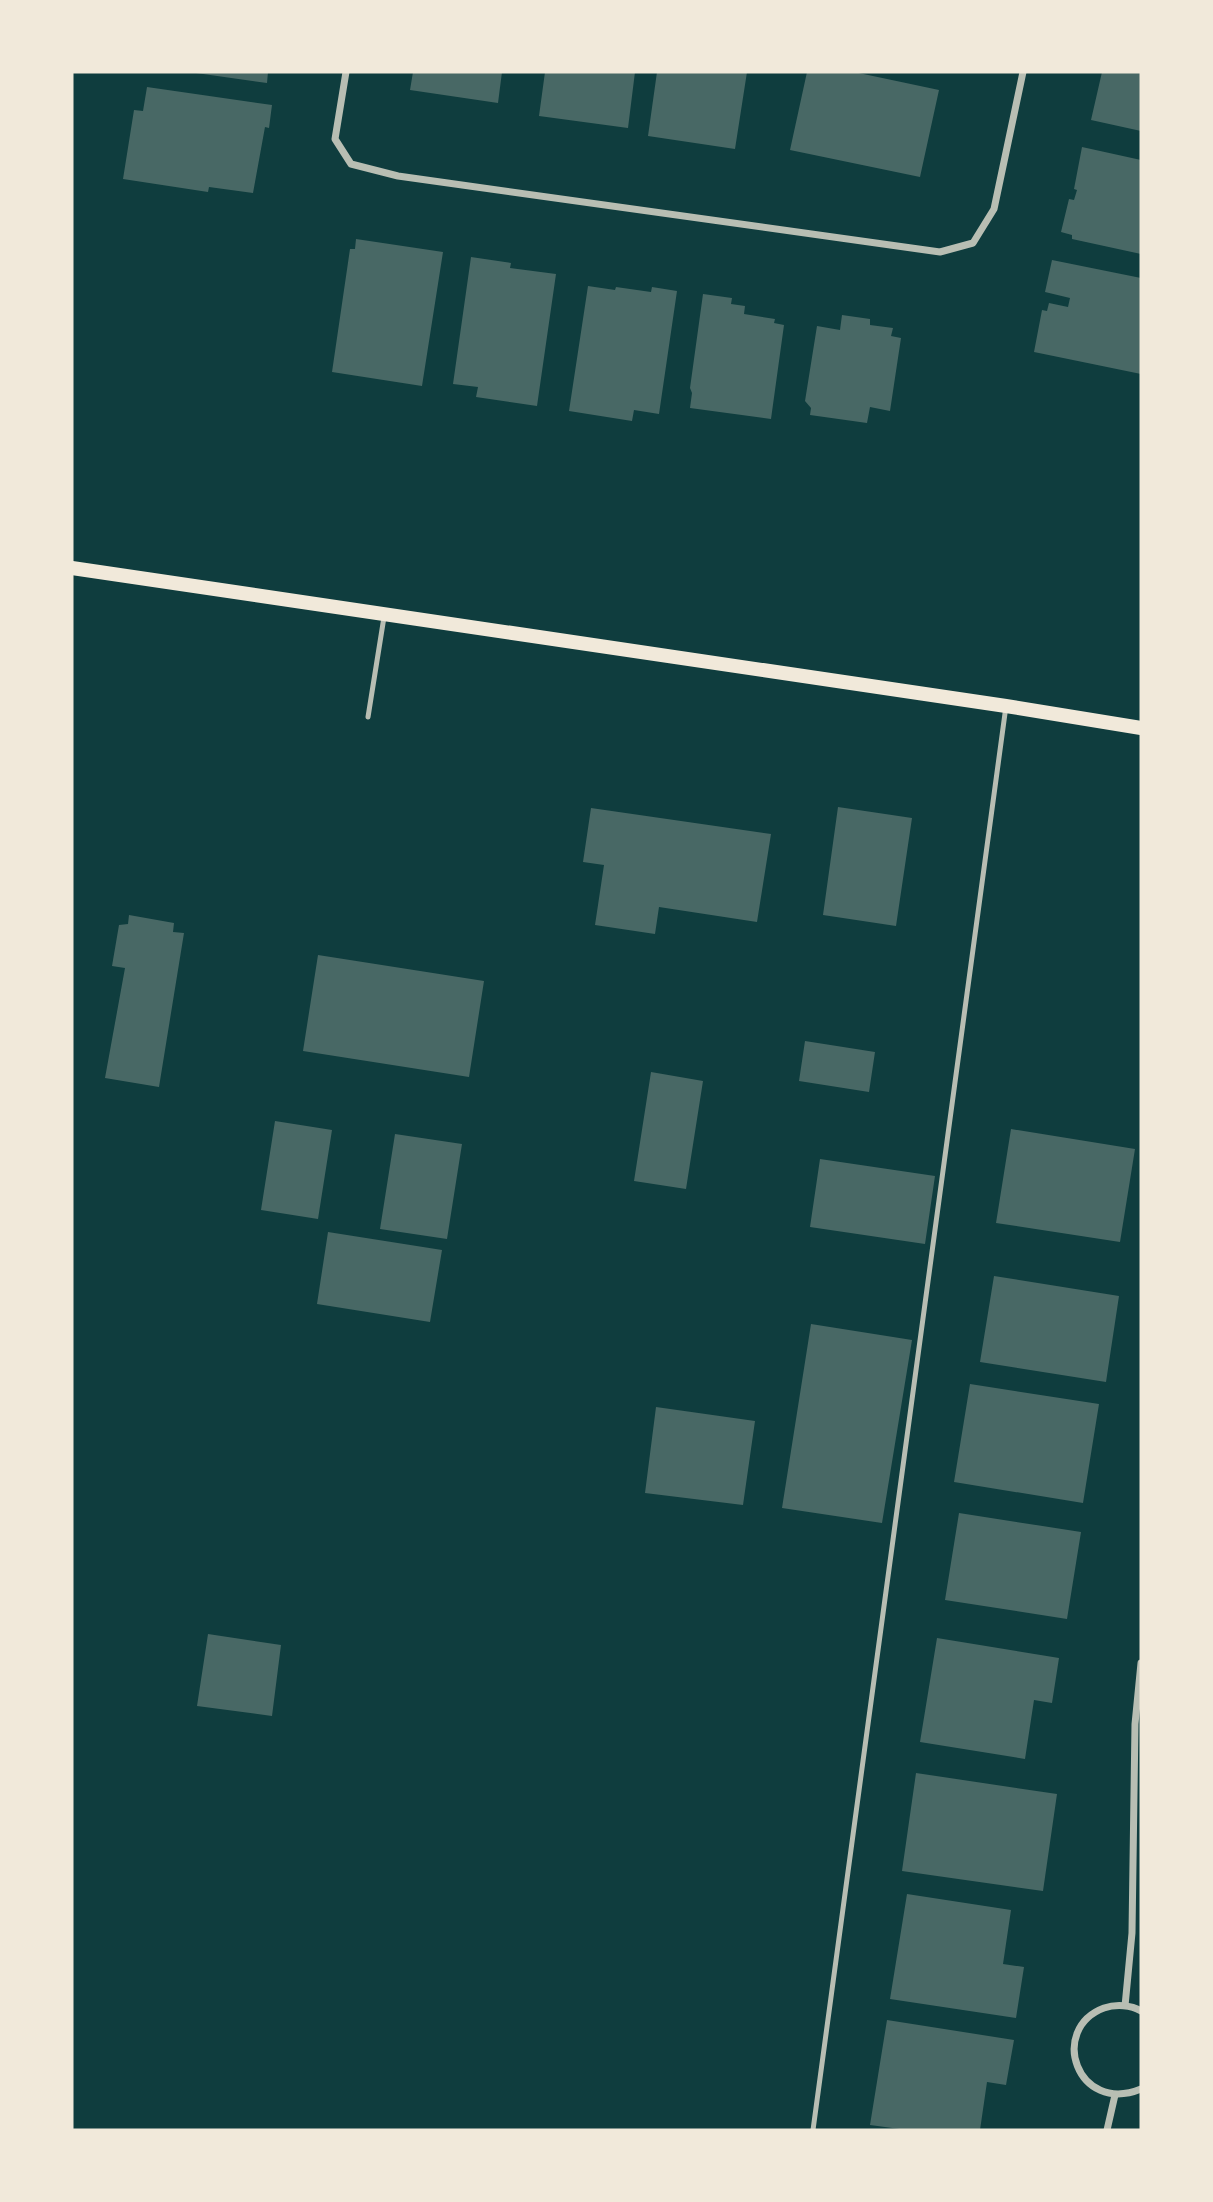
<svg xmlns="http://www.w3.org/2000/svg" width="1213" height="2202" font-family="'Source Serif 4',serif">
<style>
.building{fill:#486865}
.lines{fill:none;stroke-linecap:round;stroke-linejoin:round}
.service{stroke:#b8beb3;stroke-width:5}
.minor{stroke:#b8beb3;stroke-width:7}
.secondary{stroke:#f1e9da;stroke-width:14}
</style>
<rect width="100%" height="100%" fill="#0f3d3e"/>
<!-- building -->
<path class="building" d="M 196,72 L 268,72 L 267,83 L 196,73 Z
M 413,72 L 502,72 L 498,103 L 410,90 Z
M 545,72 L 635,72 L 628,128 L 539,116 Z
M 657,72 L 747,72 L 735,149 L 648,136 Z
M 807,72 L 854,72 L 939,90 L 920,177 L 790,150 Z
M 1102,72 L 1141,72 L 1141,131 L 1091,120 Z
M 147,87 L 272,105 L 269,128 L 265,127 L 253,193 L 209,187 L 208,192 L 123,179 L 134,110 L 143,111 Z
M 1082,147 L 1141,160 L 1141,254 L 1072,239 L 1072,235 L 1061,232 L 1069,199 L 1074,200 L 1077,190 L 1074,189 Z
M 356,239 L 443,252 L 422,386 L 332,372 L 350,249 L 355,249 Z
M 471,257 L 511,263 L 510,268 L 556,274 L 537,406 L 476,397 L 478,387 L 453,384 Z
M 1052,260 L 1141,278 L 1141,374 L 1034,352 L 1042,310 L 1047,311 L 1049,303 L 1068,307 L 1070,298 L 1045,292 Z
M 588,286 L 615,290 L 616,287 L 651,292 L 652,287 L 677,291 L 659,414 L 634,410 L 632,421 L 569,411 Z
M 703,294 L 732,298 L 731,304 L 745,306 L 744,314 L 775,319 L 774,323 L 784,325 L 771,419 L 690,408 L 692,393 L 690,388 Z
M 842,315 L 870,319 L 870,325 L 893,328 L 891,336 L 901,338 L 890,411 L 870,407 L 867,423 L 810,415 L 811,408 L 805,401 L 817,326 L 840,330 Z
M 838,807 L 912,818 L 896,926 L 823,915 Z
M 591,808 L 771,834 L 757,922 L 659,907 L 655,934 L 595,925 L 604,865 L 583,862 Z
M 129,915 L 174,923 L 173,932 L 184,933 L 159,1087 L 105,1078 L 125,968 L 112,966 L 119,925 L 128,924 Z
M 318,955 L 484,981 L 469,1077 L 303,1051 Z
M 805,1041 L 875,1052 L 869,1092 L 799,1081 Z
M 651,1072 L 703,1081 L 686,1189 L 634,1181 Z
M 275,1121 L 332,1130 L 318,1219 L 261,1210 Z
M 1011,1129 L 1135,1149 L 1120,1242 L 996,1223 Z
M 395,1134 L 462,1144 L 447,1239 L 380,1229 Z
M 820,1159 L 935,1176 L 925,1244 L 810,1227 Z
M 328,1232 L 442,1250 L 430,1322 L 317,1304 Z
M 994,1276 L 1119,1296 L 1106,1382 L 980,1362 Z
M 811,1324 L 912,1340 L 882,1523 L 782,1508 Z
M 970,1384 L 1099,1404 L 1083,1503 L 954,1482 Z
M 656,1407 L 755,1421 L 743,1505 L 645,1493 Z
M 959,1513 L 1081,1532 L 1067,1619 L 945,1600 Z
M 208,1634 L 281,1645 L 272,1716 L 197,1706 Z
M 937,1638 L 1059,1658 L 1052,1703 L 1034,1700 L 1025,1759 L 920,1742 Z
M 916,1773 L 1057,1794 L 1043,1891 L 902,1871 Z
M 907,1894 L 1011,1910 L 1003,1964 L 1024,1967 L 1016,2018 L 890,1999 Z
M 887,2020 L 1014,2040 L 1006,2085 L 987,2082 L 980,2130 L 907,2130 L 870,2125 Z"/>
<g class="lines">
<!-- service -->
<path class="service" d="M 368,717 L 384,617
M 813,2130 L 1006,706"/>
<!-- minor -->
<path class="minor" d="M 346,72 L 335,139 L 351,164 L 398,176 L 940,252 L 973,243 L 994,209 L 1023,72
M 1125,2006 L 1132,1933 L 1135,1724 L 1141,1663
M 1141,2011 C 1131,2005 1116,2004 1104,2008 C 1048,2029 1077,2115 1141,2089
M 1107,2130 L 1115,2095"/>
<!-- secondary -->
<path class="secondary" d="M 72,568 L 1006,706 L 1141,728"/>
</g>
<!-- border -->
<rect width="1213" height="2202" fill="none" stroke="#f1e9da" stroke-width="147"/>
</svg>
